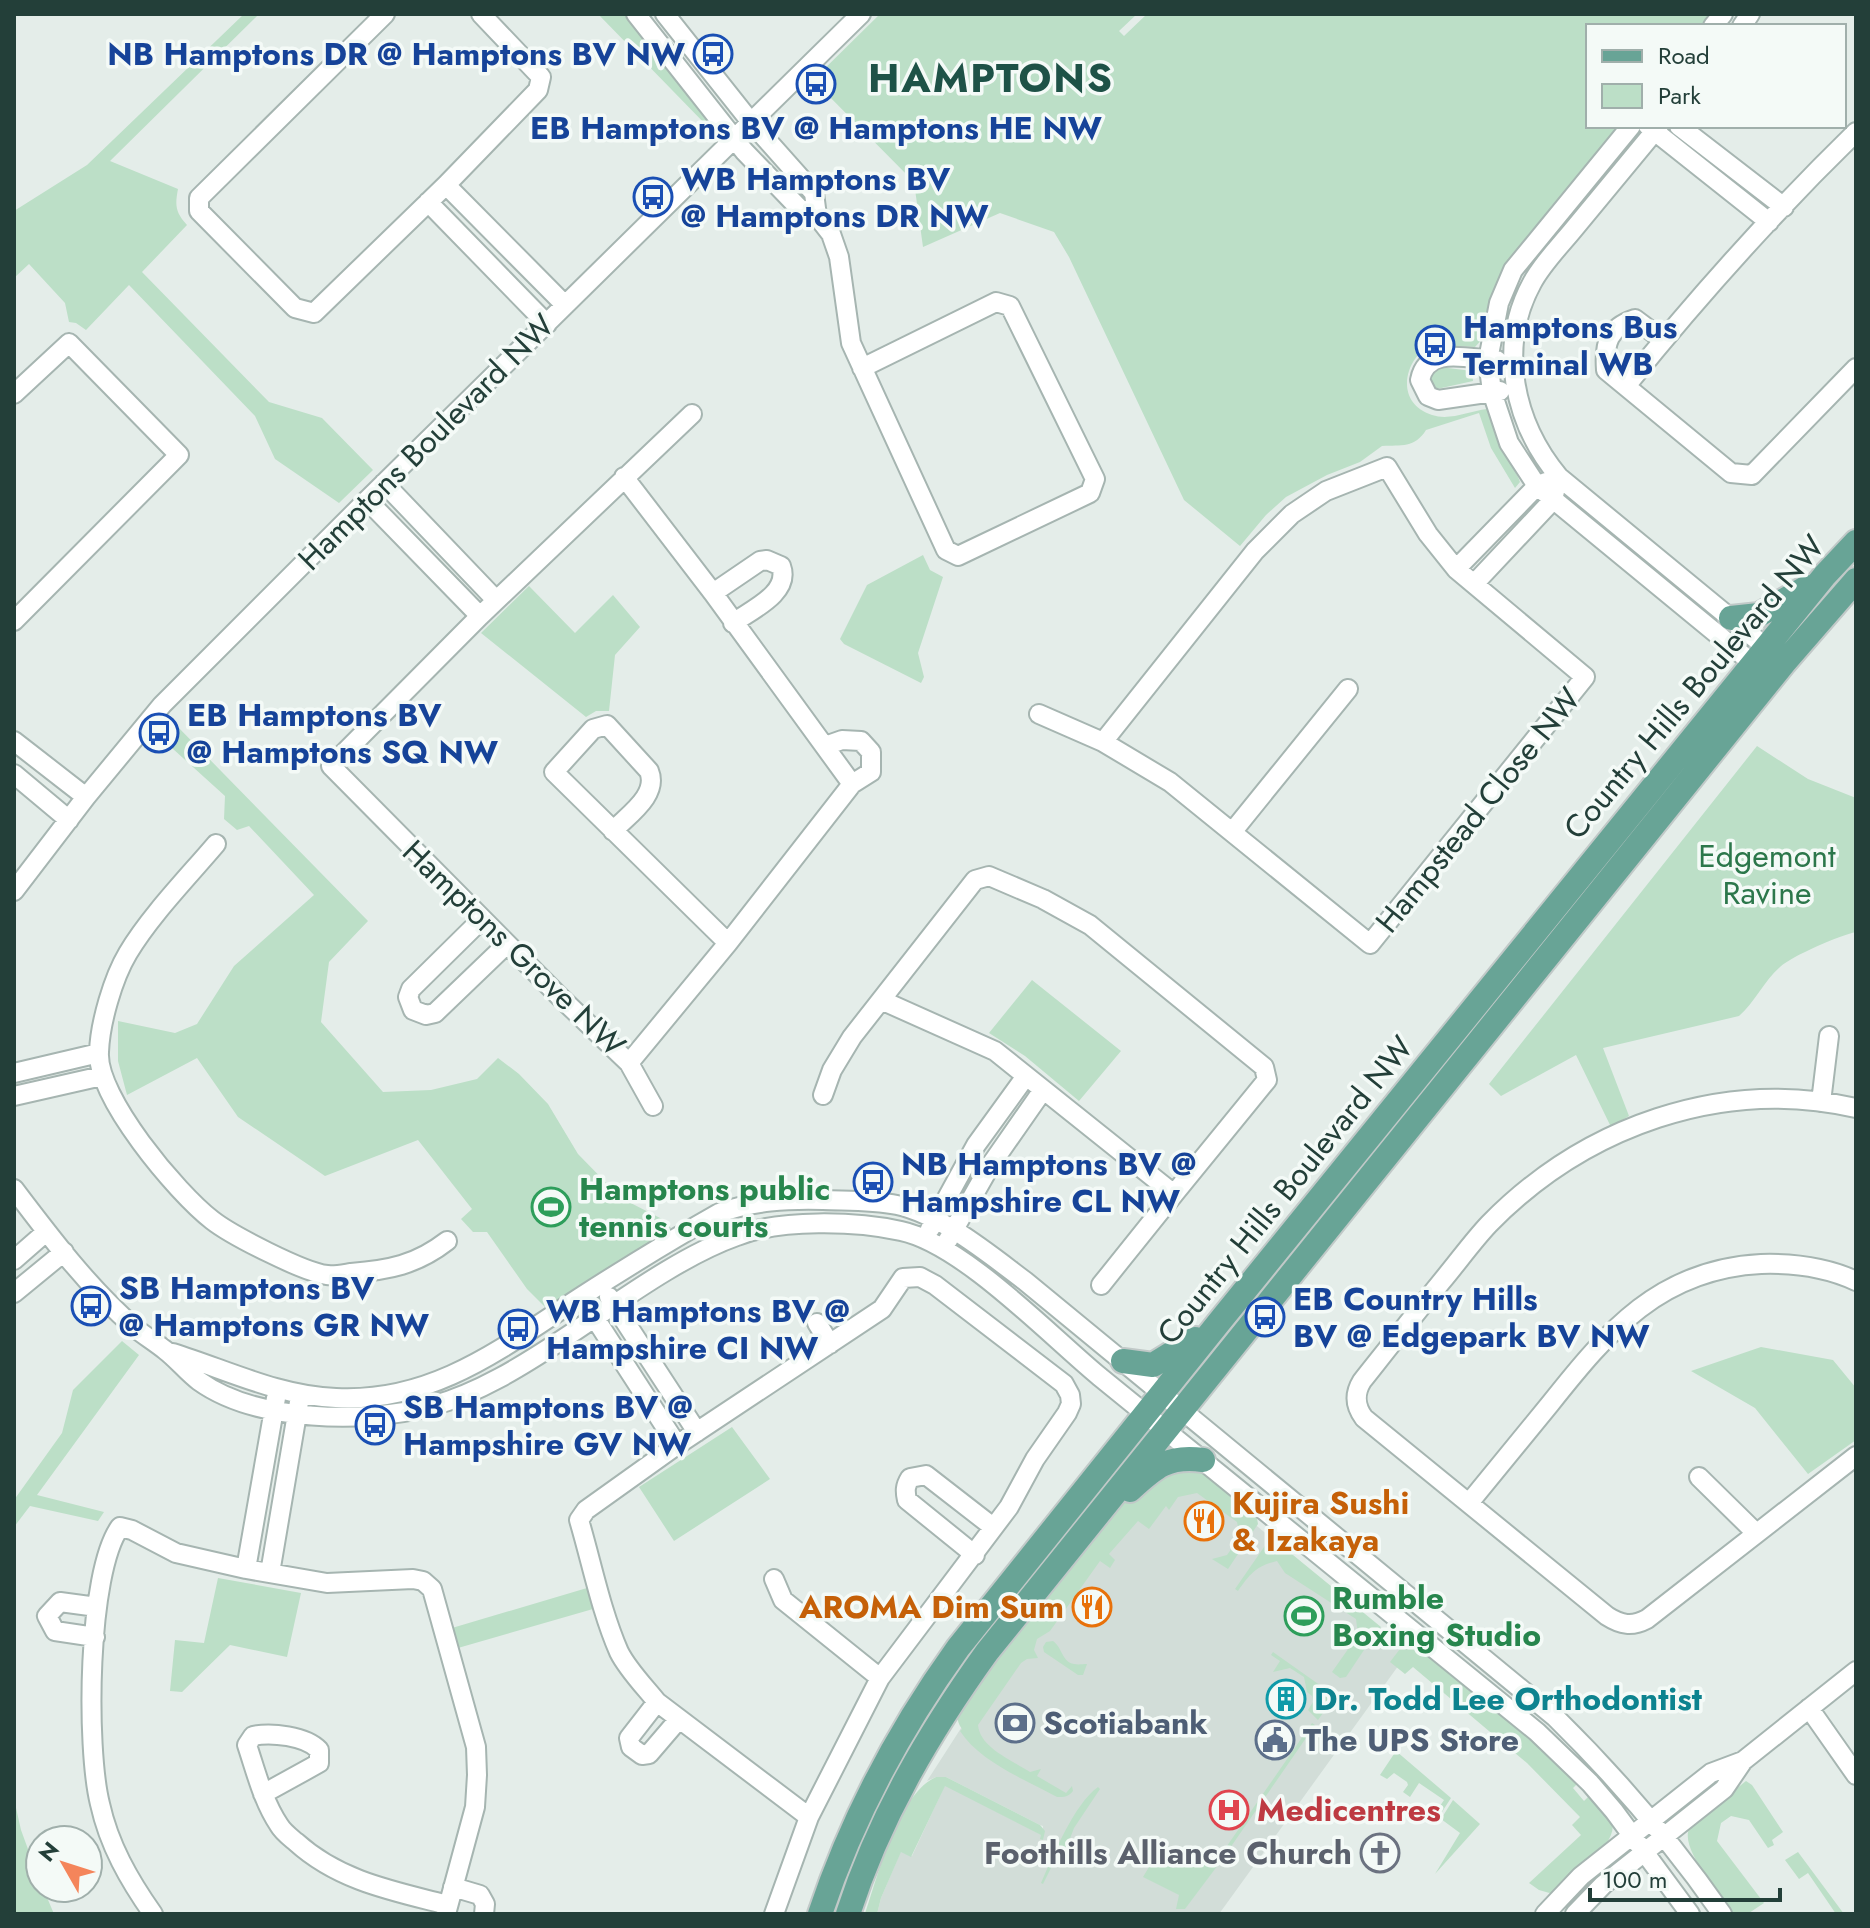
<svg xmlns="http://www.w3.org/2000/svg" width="1870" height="1928" font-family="Jost,sans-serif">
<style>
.built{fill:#d2ddd8}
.green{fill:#bcdfc7}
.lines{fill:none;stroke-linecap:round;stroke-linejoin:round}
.minor-casing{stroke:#a6b5b1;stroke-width:22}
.major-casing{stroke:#c1c9c8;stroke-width:28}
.minor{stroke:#fff;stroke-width:18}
.major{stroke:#68a496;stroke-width:24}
.labels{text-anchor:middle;stroke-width:7;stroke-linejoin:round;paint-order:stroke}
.transit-label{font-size:32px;font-weight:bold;fill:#164399;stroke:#f4faf7;text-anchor:start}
.street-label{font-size:32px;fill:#233f39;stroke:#f4faf7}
.park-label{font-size:32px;fill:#2c774b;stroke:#f4faf7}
.leisure-label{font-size:32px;font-weight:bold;fill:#27864d;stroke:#f4faf7;text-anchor:start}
.food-label{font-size:32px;font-weight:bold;fill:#c56008;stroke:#f4faf7;text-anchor:start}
.culture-label{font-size:32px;font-weight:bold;fill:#0d838f;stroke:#f4faf7;text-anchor:start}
.service-label{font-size:32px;font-weight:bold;fill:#4e5e75;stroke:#f4faf7;text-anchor:start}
.health-label{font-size:32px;font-weight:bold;fill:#be3a42;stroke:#f4faf7;text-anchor:start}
.worship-label{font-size:32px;font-weight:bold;fill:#5b616d;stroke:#f4faf7;text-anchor:end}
.district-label{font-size:40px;font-weight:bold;letter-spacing:2px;fill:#1e5247;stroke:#f4faf7}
</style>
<rect width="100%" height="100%" fill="#e4ede9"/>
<!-- built -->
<path class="built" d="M 1177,1469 L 1252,1522 L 1409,1651 L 1219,1914 L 877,1914 L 881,1898 L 901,1851 L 912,1856 L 945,1785 L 1042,1835 L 1043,1840 L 1043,1826 L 1040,1825 L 946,1777 L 936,1777 L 927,1781 L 974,1708 Z"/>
<!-- green -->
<path class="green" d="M 244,14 L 259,14 L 110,161 L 178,189 C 175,205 175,212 187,225 L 142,272 L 269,402 L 322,418 L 373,470 L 339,503 L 275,459 L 255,416 L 129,285 L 86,330 L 76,323 L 69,322 L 65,303 L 29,264 L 14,278 L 14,211 L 87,165 Z
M 598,14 L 625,14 L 711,119 L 709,128 Z
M 880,14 L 1137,14 L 1119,31 L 1124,36 L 1147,14 L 1712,14 L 1702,26 L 1588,26 L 1588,126 L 1621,126 L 1520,251 L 1484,337 L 1475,347 L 1438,345 L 1437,342 C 1406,352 1391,402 1432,415 C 1450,421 1469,411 1487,409 L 1497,440 L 1518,477 L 1520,482 L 1515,488 L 1491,448 L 1479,413 L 1426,430 C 1415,448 1401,445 1382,446 L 1360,462 L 1327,475 L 1286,497 L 1266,515 L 1240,546 L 1184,500 L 1069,257 L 1054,232 L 1000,213 L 923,247 L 914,182 L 813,80 Z
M 1440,367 L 1472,371 L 1473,381 L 1437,389 L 1430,381 L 1430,375 Z
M 923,555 L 930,570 L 943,577 L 918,653 L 924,677 L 921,683 L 844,644 L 840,639 L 867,585 Z
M 529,586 L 575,633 L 613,595 L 640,627 L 615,655 L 609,711 L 596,711 L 586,717 L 481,633 Z
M 175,724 L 368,921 L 329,962 L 321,1022 L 383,1092 L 431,1090 L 477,1079 L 498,1058 L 519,1074 L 548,1104 L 578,1154 L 621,1198 L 664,1220 L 671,1228 L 546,1308 L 527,1289 L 487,1232 L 473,1232 L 461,1219 L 472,1209 L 418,1140 L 325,1176 L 238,1117 L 197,1058 L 127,1095 L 118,1061 L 118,1021 L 175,1033 L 197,1024 L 234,966 L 314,895 L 249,826 L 237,830 L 224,819 L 225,796 L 162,739 Z
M 1757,746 L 1808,779 L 1856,798 L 1856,932 C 1840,935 1792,956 1780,967 C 1764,981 1755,1002 1739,1016 L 1603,1048 L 1629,1116 L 1611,1127 L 1576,1055 L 1501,1096 L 1489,1084 Z
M 1032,980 L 1121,1051 L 1079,1101 L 1025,1056 L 989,1033 Z
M 122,1341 L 139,1355 L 37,1495 L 104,1512 L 98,1521 L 30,1506 L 14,1527 L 14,1500 L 62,1433 L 73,1390 Z
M 1761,1347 L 1833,1360 L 1856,1388 L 1856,1440 L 1808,1474 L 1755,1408 L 1691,1371 Z
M 732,1427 L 770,1479 L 674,1541 L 639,1487 Z
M 1169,1465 L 1200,1469 L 1256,1513 L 1258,1524 L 1228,1569 L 1212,1559 L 1227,1555 L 1240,1537 L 1237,1522 L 1197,1493 L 1178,1497 L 1169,1510 L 1166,1506 L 1149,1529 L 1138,1521 L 1109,1554 L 1115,1560 L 1110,1568 L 1100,1561 L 1050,1631 L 1037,1639 L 1034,1650 L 1038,1658 L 1027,1659 L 1021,1663 L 978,1725 C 980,1748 1012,1760 1030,1772 L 1041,1769 L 1037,1776 L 1066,1793 L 1072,1786 L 1073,1791 C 1068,1797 1065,1797 1057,1797 C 1026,1780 980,1762 960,1731 L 962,1729 C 954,1718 958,1710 963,1698 C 1027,1618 1085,1526 1169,1465 Z
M 1271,1537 L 1381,1627 L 1369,1639 L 1368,1644 L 1346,1677 L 1340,1678 L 1332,1672 L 1358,1635 L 1356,1619 L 1285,1573 L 1277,1561 C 1256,1566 1250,1574 1238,1591 L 1235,1589 Z
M 218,1578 L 301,1593 L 287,1657 L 230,1645 L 182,1692 L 170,1691 L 175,1640 L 204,1643 Z
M 587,1588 L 593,1609 L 458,1648 L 452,1628 Z
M 1053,1641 C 1062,1647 1062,1662 1074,1664 C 1078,1665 1083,1664 1087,1664 L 1083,1675 L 1078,1675 L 1044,1652 L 1043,1647 L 1046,1642 Z
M 1414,1642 L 1513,1721 L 1578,1783 L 1573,1788 L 1584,1801 L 1590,1795 C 1597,1803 1606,1811 1611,1819 C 1623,1843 1569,1879 1553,1894 L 1539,1890 L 1529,1883 L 1581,1835 L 1572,1825 L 1580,1817 L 1527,1763 L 1413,1667 L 1405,1674 L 1390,1662 L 1403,1645 Z
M 1273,1652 L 1331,1693 L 1333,1699 L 1318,1720 L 1308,1710 L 1313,1702 L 1312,1696 L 1307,1692 L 1304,1677 L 1290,1668 L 1273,1672 L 1280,1661 L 1271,1655 Z
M 1312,1723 L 1315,1725 L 1221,1861 L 1218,1859 Z
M 1396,1751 L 1451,1798 L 1440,1815 L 1436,1812 L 1444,1800 L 1419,1783 L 1410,1797 L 1403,1792 L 1408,1785 L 1407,1782 L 1394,1773 L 1387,1779 L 1380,1775 Z
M 936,1777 L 946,1777 L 1040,1825 L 1045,1831 L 1043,1840 L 1040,1839 L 1041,1835 L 945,1786 L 911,1857 L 901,1852 L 881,1898 L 877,1914 L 865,1914 C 878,1876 898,1794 936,1777 Z
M 1746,1781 L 1752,1785 L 1783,1832 L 1772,1840 L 1774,1845 L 1768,1848 L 1749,1820 L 1731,1816 L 1721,1823 L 1717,1841 L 1764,1903 L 1749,1913 L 1734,1914 C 1722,1896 1680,1850 1689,1829 C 1696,1815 1732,1793 1746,1781 Z
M 1098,1787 L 1100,1789 L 1074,1828 L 1060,1865 L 1054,1862 L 1043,1884 L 1041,1883 C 1053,1856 1074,1804 1098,1787 Z
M 14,1799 L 21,1830 L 40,1882 L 40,1888 L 43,1888 L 54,1914 L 14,1914 Z
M 1453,1800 L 1480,1824 L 1435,1874 L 1460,1833 L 1441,1819 Z
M 1798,1852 L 1844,1914 L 1836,1914 L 1808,1873 L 1799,1879 L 1785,1860 Z
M 1196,1855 L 1212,1866 L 1218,1865 L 1185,1909 L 1176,1909 L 1179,1895 L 1143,1877 L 1152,1862 L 1160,1859 L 1173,1868 L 1189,1865 Z"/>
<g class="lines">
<!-- minor casing -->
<g class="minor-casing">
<path id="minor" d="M 385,14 L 199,198 L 199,211 L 295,308 L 314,313 L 446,185 L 538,90 L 541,77 L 481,14
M 636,14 L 744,151 L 799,208 L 817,216 L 831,234 L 839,257 L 851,343 L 946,550 L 958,556 L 1090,493 L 1095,479 L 1010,306 L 996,302 L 862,368
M 665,14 L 750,121 L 814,193 L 817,216
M 1713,26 L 1723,14
M 1742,26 L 1750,14
M 1631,126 L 1513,270 L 1499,303 L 1488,360 L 1492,392 L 1509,443 L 1537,486 L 1762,671
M 1648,126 L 1769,222
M 1659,126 C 1630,161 1602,195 1573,230 C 1559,247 1542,264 1532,283 C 1497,347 1514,423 1559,477 L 1774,654
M 1679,126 L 1784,207
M 446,185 L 565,305
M 428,202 L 547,324
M 1663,340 L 1635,319 C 1608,328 1604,343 1606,370 L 1731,473 L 1752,475 L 1856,368
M 1497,360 C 1471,360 1427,344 1420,380 L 1428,396 L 1438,400 L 1500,391
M 1626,386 C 1697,298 1775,211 1856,132
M 14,394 L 69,343 L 179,455 L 14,621
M 1387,467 L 1428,534 L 1456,569 L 1585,677 L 1370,944 L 1170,782 L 1103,742 L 1255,551 L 1292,514 L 1326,491 Z
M 624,477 L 713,593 L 852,784 L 728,943 L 629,1063
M 384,483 L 496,600
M 367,500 L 480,616
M 1456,569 L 1537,486 L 1546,482
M 1474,584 L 1553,500 L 1555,491
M 713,593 L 760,561 L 767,560 L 781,566 C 791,593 751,610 733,623
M 1039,714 L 1103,742
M 14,741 L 86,797
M 825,746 L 842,740 L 861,741 L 871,752 L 871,772 L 852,784
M 14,774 L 69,820
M 613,831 C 628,815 659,795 649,771 L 607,725 L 593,729 L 554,772 L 728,943
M 1233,831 L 1348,689
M 216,844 C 188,877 150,916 128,953 C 113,978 100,1023 99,1052 C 96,1097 177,1193 212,1220 C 231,1235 303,1272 327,1275 C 334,1276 344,1274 351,1273 C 389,1270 416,1265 447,1241
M 14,891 L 86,797 L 162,705 L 367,500 L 861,14
M 482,919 L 411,989 L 408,997 L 413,1010 L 426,1015 L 435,1013 L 507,944
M 14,1073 L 99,1053
M 823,1095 L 832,1070 L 852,1037 L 975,880 L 989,876 L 1043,899 L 1090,925 L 1264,1067 L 1267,1080 L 1174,1194 L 995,1051 L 881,1000
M 14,1096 L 102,1076
M 1821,1102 L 1829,1036
M 653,1106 L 629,1063 L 561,998 L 331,766 L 480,616 L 692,414
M 1856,1108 C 1721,1077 1584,1127 1489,1224 C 1472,1242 1458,1262 1442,1281 C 1415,1314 1389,1347 1362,1381 C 1354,1394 1355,1406 1364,1418 L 1607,1616 C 1621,1625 1632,1627 1647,1619 L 1856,1456
M 14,1189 C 51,1238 89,1288 135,1328 C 145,1336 155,1342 165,1350 C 177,1359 187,1372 199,1381 C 256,1422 366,1424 432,1406 C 479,1393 522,1366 563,1339 C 615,1305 678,1257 737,1236 C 781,1219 855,1221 901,1231 C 963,1244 1050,1336 1100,1377 C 1246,1495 1392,1613 1537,1732 L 1590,1783 L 1614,1811 L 1690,1914
M 930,1229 L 976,1145 L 1026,1076
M 948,1240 L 990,1166 L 1043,1090
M 14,1260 L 46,1232
M 1101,1285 L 1174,1194
M 14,1293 L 64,1252
M 609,1297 L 697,1432
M 589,1309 L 677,1445
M 817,1323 L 830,1344
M 173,1353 C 227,1370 279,1396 336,1398 C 433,1403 502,1348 579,1298 C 624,1269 671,1240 719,1213 C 754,1201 786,1199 823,1200 C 848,1201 872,1200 897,1205 C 942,1215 989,1254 1025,1281 L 1555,1717 C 1617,1778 1672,1842 1722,1914
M 1699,1477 L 1755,1532
M 1469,1503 C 1496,1470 1523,1437 1550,1404 C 1608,1331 1660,1269 1761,1264 C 1794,1263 1826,1267 1856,1281
M 975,1555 L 907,1500 C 905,1491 905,1486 910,1478 L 926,1475 L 993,1527
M 246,1569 L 276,1398
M 270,1573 L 299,1402
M 774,1579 L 783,1600 L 880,1678
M 95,1637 L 55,1631 L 47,1616 L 60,1602 L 97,1607
M 657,1702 L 629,1738 L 631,1747 L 642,1755 L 649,1754 L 679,1719
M 1809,1708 L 1856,1775
M 263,1794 L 319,1763 L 319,1750 C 306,1736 271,1732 253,1736 L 247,1745 C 256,1772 263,1801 279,1825 C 283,1832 290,1837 296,1842 C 339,1881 393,1891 448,1905
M 453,1887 L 480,1895 L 485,1904 L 484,1914
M 153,1914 C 129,1880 109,1845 100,1804 C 86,1748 87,1573 120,1527 L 132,1530 L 176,1553 L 246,1569 L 327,1583 L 413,1579 L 423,1581 L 432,1589 L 476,1747 L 477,1775 L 475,1807 L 446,1914
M 774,1914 L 809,1817 L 880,1678 L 1009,1507 L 1035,1459 L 1067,1413 L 1071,1404 L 1070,1395 L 1064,1384 L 935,1285 L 920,1277 L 903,1278 L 882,1309 L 677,1445 L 586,1510 L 579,1520 C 592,1564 601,1611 619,1652 C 628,1670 645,1687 657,1702 L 809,1817
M 1545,1914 L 1581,1876 L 1711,1773 L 1743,1761
M 1575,1914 L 1603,1885 L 1724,1789 L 1743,1761 L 1856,1671"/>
</g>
<!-- major casing -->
<g class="major-casing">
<path id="major" d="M 1731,618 L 1759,615 L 1807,587
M 1123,1361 L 1153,1365 L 1195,1339
M 1130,1490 C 1155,1467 1168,1455 1203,1460
M 820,1914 C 852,1818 899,1730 958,1648 L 1220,1321 L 1825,575 L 1856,542
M 848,1914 C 879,1818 928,1734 987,1652 L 1784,663 L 1856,580"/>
</g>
<!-- minor -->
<use href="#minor" class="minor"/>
<!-- major -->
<use href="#major" class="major"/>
</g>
<!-- icons -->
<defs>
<g id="bus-ring" transform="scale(2)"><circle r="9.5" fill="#f4faf7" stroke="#1a4fb4" stroke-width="1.5"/><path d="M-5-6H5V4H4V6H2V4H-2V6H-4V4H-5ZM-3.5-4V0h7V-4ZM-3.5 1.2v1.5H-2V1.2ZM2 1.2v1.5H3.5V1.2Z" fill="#1a4fb4"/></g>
<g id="stadium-ring" transform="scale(2)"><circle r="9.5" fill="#f4faf7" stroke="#2e9e5b" stroke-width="1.5"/><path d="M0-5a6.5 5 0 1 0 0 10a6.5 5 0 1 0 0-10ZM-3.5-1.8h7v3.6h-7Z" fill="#2e9e5b"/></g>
<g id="restaurant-ring" transform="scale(2)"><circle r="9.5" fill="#f4faf7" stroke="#e8710a" stroke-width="1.5"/><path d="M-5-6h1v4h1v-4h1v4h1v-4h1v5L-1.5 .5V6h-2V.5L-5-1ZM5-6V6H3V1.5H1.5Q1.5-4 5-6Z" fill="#e8710a"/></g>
<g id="building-ring" transform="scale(2)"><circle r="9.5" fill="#f4faf7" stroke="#0f9aa8" stroke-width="1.5"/><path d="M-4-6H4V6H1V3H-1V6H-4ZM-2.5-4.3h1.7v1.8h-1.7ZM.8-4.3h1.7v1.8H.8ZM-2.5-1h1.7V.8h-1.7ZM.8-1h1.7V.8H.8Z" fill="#0f9aa8"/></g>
<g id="bank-ring" transform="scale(2)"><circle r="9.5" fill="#f4faf7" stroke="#5c6f8a" stroke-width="1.5"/><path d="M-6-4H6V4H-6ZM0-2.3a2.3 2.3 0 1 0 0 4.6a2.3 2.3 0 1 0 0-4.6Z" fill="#5c6f8a"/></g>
<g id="civic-ring" transform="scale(2)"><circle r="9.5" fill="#f4faf7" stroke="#5c6f8a" stroke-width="1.5"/><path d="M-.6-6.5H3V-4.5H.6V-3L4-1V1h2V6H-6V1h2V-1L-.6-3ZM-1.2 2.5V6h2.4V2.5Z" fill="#5c6f8a"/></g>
<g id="hospital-ring" transform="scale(2)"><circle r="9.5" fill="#f4faf7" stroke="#e0444e" stroke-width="1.5"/><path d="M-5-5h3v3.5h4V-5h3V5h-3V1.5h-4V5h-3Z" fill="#e0444e"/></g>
<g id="church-ring" transform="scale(2)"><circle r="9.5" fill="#f4faf7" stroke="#6b7280" stroke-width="1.5"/><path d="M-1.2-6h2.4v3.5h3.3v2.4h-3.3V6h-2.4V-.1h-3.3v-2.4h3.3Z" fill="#6b7280"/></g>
</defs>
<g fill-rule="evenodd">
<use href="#bus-ring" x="713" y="54"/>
<use href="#bus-ring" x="816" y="84"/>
<use href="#bus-ring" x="653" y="197"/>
<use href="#bus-ring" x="1435" y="345"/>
<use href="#bus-ring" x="159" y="733"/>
<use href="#bus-ring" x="873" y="1182"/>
<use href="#stadium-ring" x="551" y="1207"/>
<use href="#bus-ring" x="91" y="1306"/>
<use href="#bus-ring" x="1265" y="1317"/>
<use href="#bus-ring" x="518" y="1329"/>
<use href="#bus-ring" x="375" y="1425"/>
<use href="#restaurant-ring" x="1204" y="1521"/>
<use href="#restaurant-ring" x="1092" y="1607"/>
<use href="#stadium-ring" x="1304" y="1616"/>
<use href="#building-ring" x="1286" y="1699"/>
<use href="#bank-ring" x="1015" y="1723"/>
<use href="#civic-ring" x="1275" y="1740"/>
<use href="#hospital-ring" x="1229" y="1810"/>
<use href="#church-ring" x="1380" y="1853"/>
</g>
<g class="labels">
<!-- transit labels -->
<g class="transit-label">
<text x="685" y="65" text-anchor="end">NB Hamptons DR @ Hamptons BV NW</text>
<text x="816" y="139" text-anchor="middle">EB Hamptons BV @ Hamptons HE NW</text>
<text x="681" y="190">WB Hamptons BV<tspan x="681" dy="37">@ Hamptons DR NW</tspan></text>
<text x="1463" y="338">Hamptons Bus<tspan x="1463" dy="37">Terminal WB</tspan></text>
<text x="187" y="726">EB Hamptons BV<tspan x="187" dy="37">@ Hamptons SQ NW</tspan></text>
<text x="901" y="1175">NB Hamptons BV @<tspan x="901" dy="37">Hampshire CL NW</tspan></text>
<text x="119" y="1299">SB Hamptons BV<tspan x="119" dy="37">@ Hamptons GR NW</tspan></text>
<text x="1293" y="1310">EB Country Hills<tspan x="1293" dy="37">BV @ Edgepark BV NW</tspan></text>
<text x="546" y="1322">WB Hamptons BV @<tspan x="546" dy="37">Hampshire CI NW</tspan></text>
<text x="403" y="1418">SB Hamptons BV @<tspan x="403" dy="37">Hampshire GV NW</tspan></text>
</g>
<!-- street labels -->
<g class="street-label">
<text transform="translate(426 442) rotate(-45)" y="11">Hamptons Boulevard NW</text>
<text transform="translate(1694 687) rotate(-50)" y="11">Country Hills Boulevard NW</text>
<text transform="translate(1478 810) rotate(-51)" y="11">Hampstead Close NW</text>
<text transform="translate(514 948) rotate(44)" y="11">Hamptons Grove NW</text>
<text transform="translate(1285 1190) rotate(-51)" y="11">Country Hills Boulevard NW</text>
</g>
<!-- park labels -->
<g class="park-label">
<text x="1767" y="867">Edgemont<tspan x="1767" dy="37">Ravine</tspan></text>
</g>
<!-- leisure labels -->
<g class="leisure-label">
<text x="579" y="1200">Hamptons public<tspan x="579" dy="37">tennis courts</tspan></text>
<text x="1332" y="1609">Rumble<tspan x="1332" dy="37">Boxing Studio</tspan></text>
</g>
<!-- food labels -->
<g class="food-label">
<text x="1232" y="1514">Kujira Sushi<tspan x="1232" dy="37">&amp; Izakaya</tspan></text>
<text x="1064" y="1618" text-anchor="end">AROMA Dim Sum</text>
</g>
<!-- culture labels -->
<g class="culture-label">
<text x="1314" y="1710">Dr. Todd Lee Orthodontist</text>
</g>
<!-- service labels -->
<g class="service-label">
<text x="1043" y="1734">Scotiabank</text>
<text x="1303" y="1751">The UPS Store</text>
</g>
<!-- health labels -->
<g class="health-label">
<text x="1257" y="1821">Medicentres</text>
</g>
<!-- worship labels -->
<g class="worship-label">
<text x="1352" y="1864">Foothills Alliance Church</text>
</g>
<!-- district labels -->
<g class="district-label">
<text x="991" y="92">HAMPTONS</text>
</g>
</g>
<!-- border -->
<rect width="1870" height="1928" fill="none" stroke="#233f39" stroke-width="32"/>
<!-- legend -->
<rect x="1586" y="24" width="260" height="104" fill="#f4faf7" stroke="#a0afab" stroke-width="2"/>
<rect x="1602" y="50" width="40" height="12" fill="#68a496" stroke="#a0afab" stroke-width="2"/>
<text x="1658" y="64" font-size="24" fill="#233f39">Road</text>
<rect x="1602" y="84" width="40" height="24" fill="#bcdfc7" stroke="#a0afab" stroke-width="2"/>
<text x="1658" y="104" font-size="24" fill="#233f39">Park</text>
<!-- north arrow -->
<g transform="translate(64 1864) rotate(309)"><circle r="38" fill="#f4faf7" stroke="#a0afab" stroke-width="2"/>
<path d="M0-6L14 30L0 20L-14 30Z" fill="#f4855b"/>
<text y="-12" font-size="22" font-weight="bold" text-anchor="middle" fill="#233f39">N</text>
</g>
<!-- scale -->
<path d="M1590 1888v12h190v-12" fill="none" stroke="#233f39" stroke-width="4"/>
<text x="1602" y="1888" font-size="24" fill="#233f39" stroke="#f4faf7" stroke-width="6" paint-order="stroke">100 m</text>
</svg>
